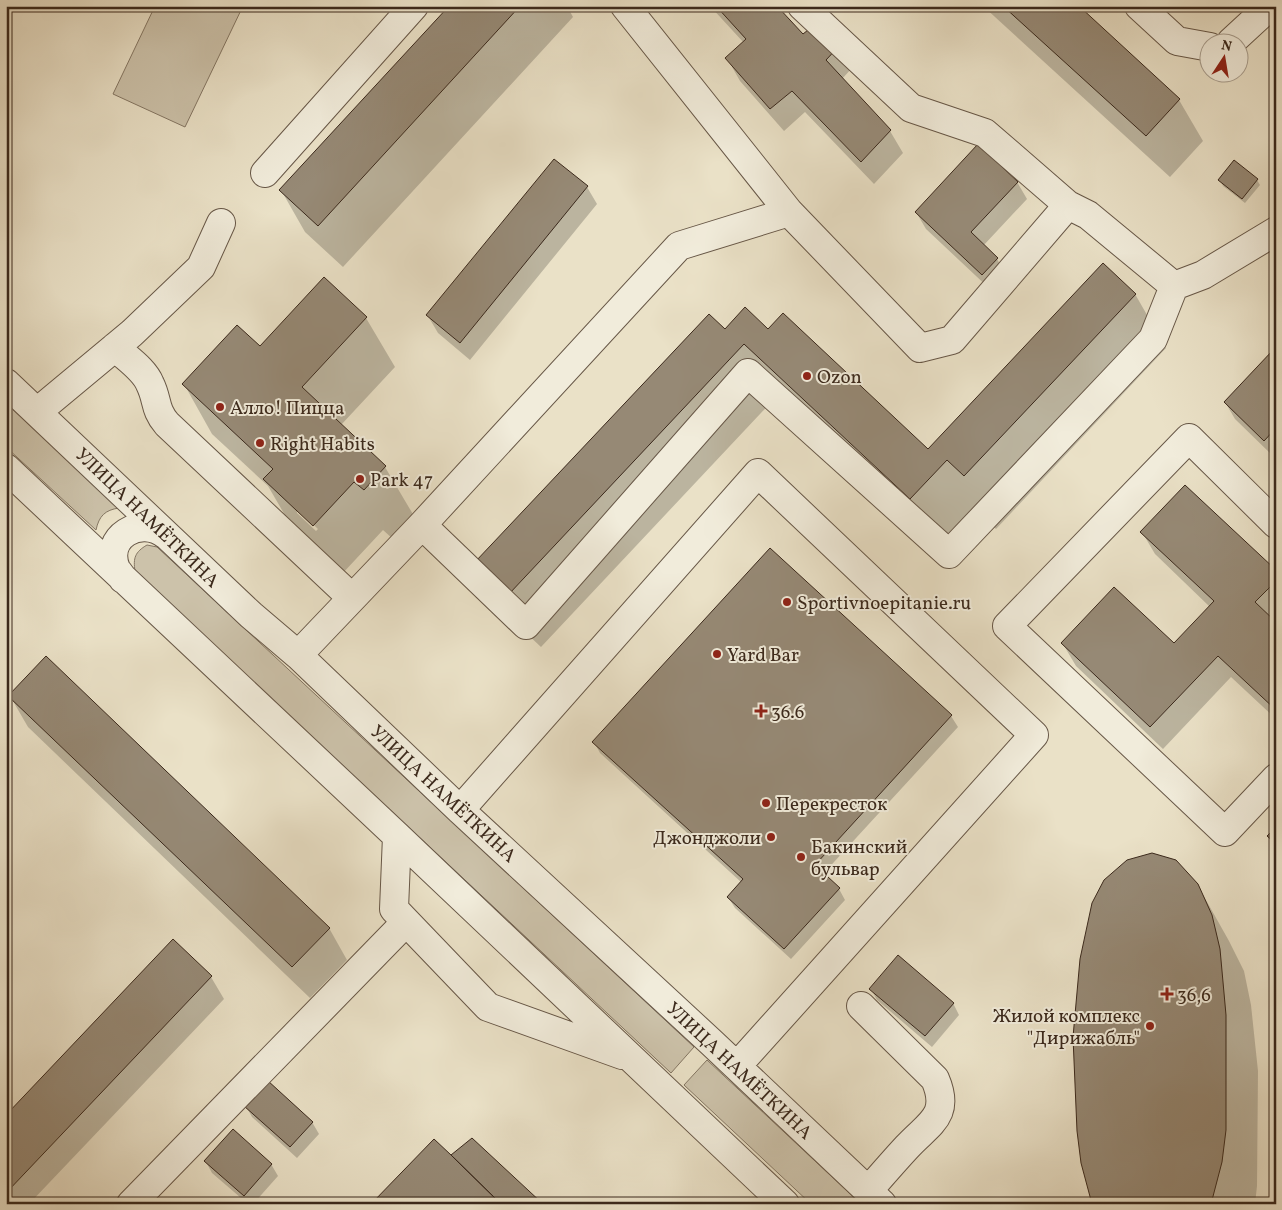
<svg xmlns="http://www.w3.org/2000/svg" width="1282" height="1210" font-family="Vollkorn,serif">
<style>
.green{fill:#ccc2aa;stroke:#847663}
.shadow{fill:#0003;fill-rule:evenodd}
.building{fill:#968975;stroke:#3b291c}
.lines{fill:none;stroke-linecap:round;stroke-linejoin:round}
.minor-casing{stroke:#675747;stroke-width:30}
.minor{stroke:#f1ecdb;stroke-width:28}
.poi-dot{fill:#8f2418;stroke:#f1ecdb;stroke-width:2}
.labels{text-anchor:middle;stroke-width:4;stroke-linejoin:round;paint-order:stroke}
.poi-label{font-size:19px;fill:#3b291c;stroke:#f1ecdb;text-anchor:start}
.street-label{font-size:19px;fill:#3b291c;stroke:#f1ecdb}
</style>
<rect width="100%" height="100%" fill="#eae1c7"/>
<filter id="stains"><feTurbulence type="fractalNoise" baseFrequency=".004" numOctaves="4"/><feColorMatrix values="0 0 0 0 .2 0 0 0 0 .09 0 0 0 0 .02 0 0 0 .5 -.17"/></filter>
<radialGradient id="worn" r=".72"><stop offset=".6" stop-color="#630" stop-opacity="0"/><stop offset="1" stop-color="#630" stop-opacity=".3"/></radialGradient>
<!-- green -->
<path class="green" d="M 155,6 L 243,6 L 185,127 L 113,94 Z
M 6,403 L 119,508 C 105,510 99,516 96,530 L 6,447 Z
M 147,545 L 157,547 L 694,1047 L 671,1073 L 135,571 C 133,558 135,552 147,545 Z
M 707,1060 L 861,1204 L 811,1204 L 684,1085 Z"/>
<!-- shadow -->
<path class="shadow" d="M 451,6 L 567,6 L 573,17 L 343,267 L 305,232 L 281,190 Z
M 710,6 L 776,6 L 803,36 L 818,23 L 852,68 L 842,79 L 890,131 L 903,153 L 874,184 L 805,112 L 784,131 L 740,81 L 727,58 L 744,43 Z
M 983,6 L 1077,6 L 1179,100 L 1203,141 L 1170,177 Z
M 1220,180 L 1257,180 L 1260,185 L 1245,203 L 1223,186 Z
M 1017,182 L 1027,199 L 983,246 L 997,259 L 1007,276 L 992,291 L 926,229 L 916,212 Z
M 587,187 L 597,204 L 470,360 L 438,333 L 428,316 Z
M 324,279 L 366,318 L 395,367 L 341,425 L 385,467 L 414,516 L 393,539 L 383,530 L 342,574 L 293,529 L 268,486 L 212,434 L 184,384 L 260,348 ZM 297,509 L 318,529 L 316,531 L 297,513 Z
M 1135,294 L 1166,348 L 996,529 L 979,513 L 942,552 L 776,397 L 541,647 L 508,616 L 476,562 L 725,331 L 768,331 L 928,451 Z
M 1276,352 L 1276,455 L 1274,457 L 1235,419 L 1225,402 Z
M 1142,532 L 1276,572 L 1276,616 L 1272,620 L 1276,623 L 1276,719 L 1231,677 L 1163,749 L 1076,666 L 1063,644 L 1174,645 L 1210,607 L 1155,554 Z
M 10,696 L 329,928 L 347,960 L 310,998 L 28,727 Z
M 951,716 L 958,727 L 823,874 L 839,889 L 845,900 L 791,959 L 735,908 L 728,897 L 741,882 L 600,753 L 594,742 Z
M 1276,829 L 1276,849 L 1268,837 Z
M 1197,884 L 1229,941 L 1244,971 L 1251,1005 L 1258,1071 L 1257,1186 L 1255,1204 L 1094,1204 Z
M 173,940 L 211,977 L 224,999 L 29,1204 L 6,1204 L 6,1117 Z
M 871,989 L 953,1003 L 959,1015 L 932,1047 L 877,1000 Z
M 246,1106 L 312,1122 L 319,1134 L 297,1158 L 252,1117 Z
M 206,1162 L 271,1164 L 278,1176 L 253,1204 L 248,1204 L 212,1173 Z"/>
<!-- building -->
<path class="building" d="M 449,6 L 520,6 L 318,226 L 279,190 Z
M 716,6 L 777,6 L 803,34 L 818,22 L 840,45 L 826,60 L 891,130 L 861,162 L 792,91 L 770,109 L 725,58 L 746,39 Z
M 1003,6 L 1079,6 L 1180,99 L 1146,136 Z
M 978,144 L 1018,182 L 971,232 L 998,258 L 982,275 L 915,212 Z
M 554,159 L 588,186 L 460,343 L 426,315 Z
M 1234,160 L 1258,179 L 1242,199 L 1218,180 Z
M 1103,263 L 1136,294 L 964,476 L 947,460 L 910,499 L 744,344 L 509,594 L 475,562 L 709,314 L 725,329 L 745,307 L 768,329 L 783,313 L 928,449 Z
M 324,277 L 367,317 L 302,387 L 386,466 L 364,490 L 354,482 L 313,526 L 263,479 L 273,469 L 182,384 L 237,325 L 260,346 Z
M 1274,349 L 1276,350 L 1276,428 L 1264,441 L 1224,402 Z
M 1185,485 L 1276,570 L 1276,581 L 1255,602 L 1276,622 L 1276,710 L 1218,656 L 1150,727 L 1061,643 L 1114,587 L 1174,643 L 1214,601 L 1140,532 Z
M 770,548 L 952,715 L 815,865 L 840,888 L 784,949 L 727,897 L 743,879 L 592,742 Z
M 46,656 L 330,928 L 292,967 L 8,696 Z
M 1276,827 L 1276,844 L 1267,836 Z
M 1152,853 L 1176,860 L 1198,884 L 1212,915 L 1220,949 L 1226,1015 L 1226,1130 L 1222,1162 L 1211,1204 L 1092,1204 L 1081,1163 L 1077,1131 L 1073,1037 L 1080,959 L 1092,903 L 1104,880 L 1127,860 Z
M 173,939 L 212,976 L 6,1193 L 6,1115 Z
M 898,955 L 954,1003 L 925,1036 L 869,989 Z
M 267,1080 L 313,1122 L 290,1147 L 244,1106 Z
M 233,1129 L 272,1164 L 244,1196 L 204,1161 Z
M 472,1138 L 543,1204 L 501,1204 L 451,1155 Z
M 434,1139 L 451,1155 L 501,1204 L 371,1204 Z"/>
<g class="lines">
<!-- minor casing -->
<g class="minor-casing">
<path id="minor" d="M 625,6 L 789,212
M 802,6 L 911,108 L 985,133 L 1068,205 L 1088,215 L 1174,286
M 1139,6 L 1177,41 L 1210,47
M 1231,42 L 1270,6
M 265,173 L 414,6
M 115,347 C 126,358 144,369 150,384 C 158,400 154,409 167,424 L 352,598
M 6,383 L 251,615 L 298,655 L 460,810 L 712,1043 L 882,1204
M 37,412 L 132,333 L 201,267 L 221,223
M 6,468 L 397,836 L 785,1204
M 1276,524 L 1189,438 L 1007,626 L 1225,832 L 1276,778
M 422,525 L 526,625 L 748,373 L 949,554 L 1153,339 L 1174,286 L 1203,275 L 1276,231
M 123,579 C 121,575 118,572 116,569 C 103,537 140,515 166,535
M 298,655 L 422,525 L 679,246 L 789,212 L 920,348 L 952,340 L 1068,205
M 460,810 L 758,473 L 1034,735 L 737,1066
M 397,836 L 394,909 L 488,1007 L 622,1055
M 861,1006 L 935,1079 C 951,1116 929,1123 907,1147 C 894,1161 881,1176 868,1191
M 131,1204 L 406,922"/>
</g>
<!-- minor -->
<use href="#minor" class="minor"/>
</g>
<!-- markers -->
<g class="poi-dot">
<circle cx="807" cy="376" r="5"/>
<circle cx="220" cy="407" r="5"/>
<circle cx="260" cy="443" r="5"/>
<circle cx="360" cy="479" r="5"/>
<circle cx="787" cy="602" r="5"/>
<circle cx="717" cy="654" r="5"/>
<path d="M758.5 703.5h5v5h5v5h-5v5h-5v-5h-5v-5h5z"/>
<circle cx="766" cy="803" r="5"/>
<circle cx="771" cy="837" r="5"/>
<circle cx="801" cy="857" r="5"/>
<path d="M1164.5 986.5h5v5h5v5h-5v5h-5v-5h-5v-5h5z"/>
<circle cx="1150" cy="1026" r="5"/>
</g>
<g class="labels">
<!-- poi labels -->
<g class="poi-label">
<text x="817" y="383">Ozon</text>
<text x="230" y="414">Алло! Пицца</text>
<text x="270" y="450">Right Habits</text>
<text x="370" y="486">Park 47</text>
<text x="797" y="609">Sportivnoepitanie.ru</text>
<text x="727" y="661">Yard Bar</text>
<text x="771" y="718">36.6</text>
<text x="776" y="810">Перекресток</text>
<text x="761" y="844" text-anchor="end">Джонджоли</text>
<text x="811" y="853">Бакинский<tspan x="811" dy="22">бульвар</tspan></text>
<text x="1177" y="1001">36,6</text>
<text x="1140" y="1022" text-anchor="end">Жилой комплекс<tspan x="1140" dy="22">"Дирижабль"</tspan></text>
</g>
<!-- street labels -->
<g class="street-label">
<text transform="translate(148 517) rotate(44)" y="7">УЛИЦА НАМЁТКИНА</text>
<text transform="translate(444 793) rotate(43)" y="7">УЛИЦА НАМЁТКИНА</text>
<text transform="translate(740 1070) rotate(43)" y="7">УЛИЦА НАМЁТКИНА</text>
</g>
</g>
<!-- margin -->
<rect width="1282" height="1210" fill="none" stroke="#eae1c7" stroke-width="25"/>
<rect x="8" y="8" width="1267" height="1195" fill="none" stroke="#3b291c" stroke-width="2.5"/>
<rect x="12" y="12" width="1257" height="1185" fill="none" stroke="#3b291c"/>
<!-- north arrow -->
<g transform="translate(1224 58) rotate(12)"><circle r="24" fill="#f1ecdb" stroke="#a89e8f"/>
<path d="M0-4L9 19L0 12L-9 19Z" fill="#8f2418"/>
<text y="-8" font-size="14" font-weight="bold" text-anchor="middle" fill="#3b291c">N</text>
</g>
<rect width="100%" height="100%" filter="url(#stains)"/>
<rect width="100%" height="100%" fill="url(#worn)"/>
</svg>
